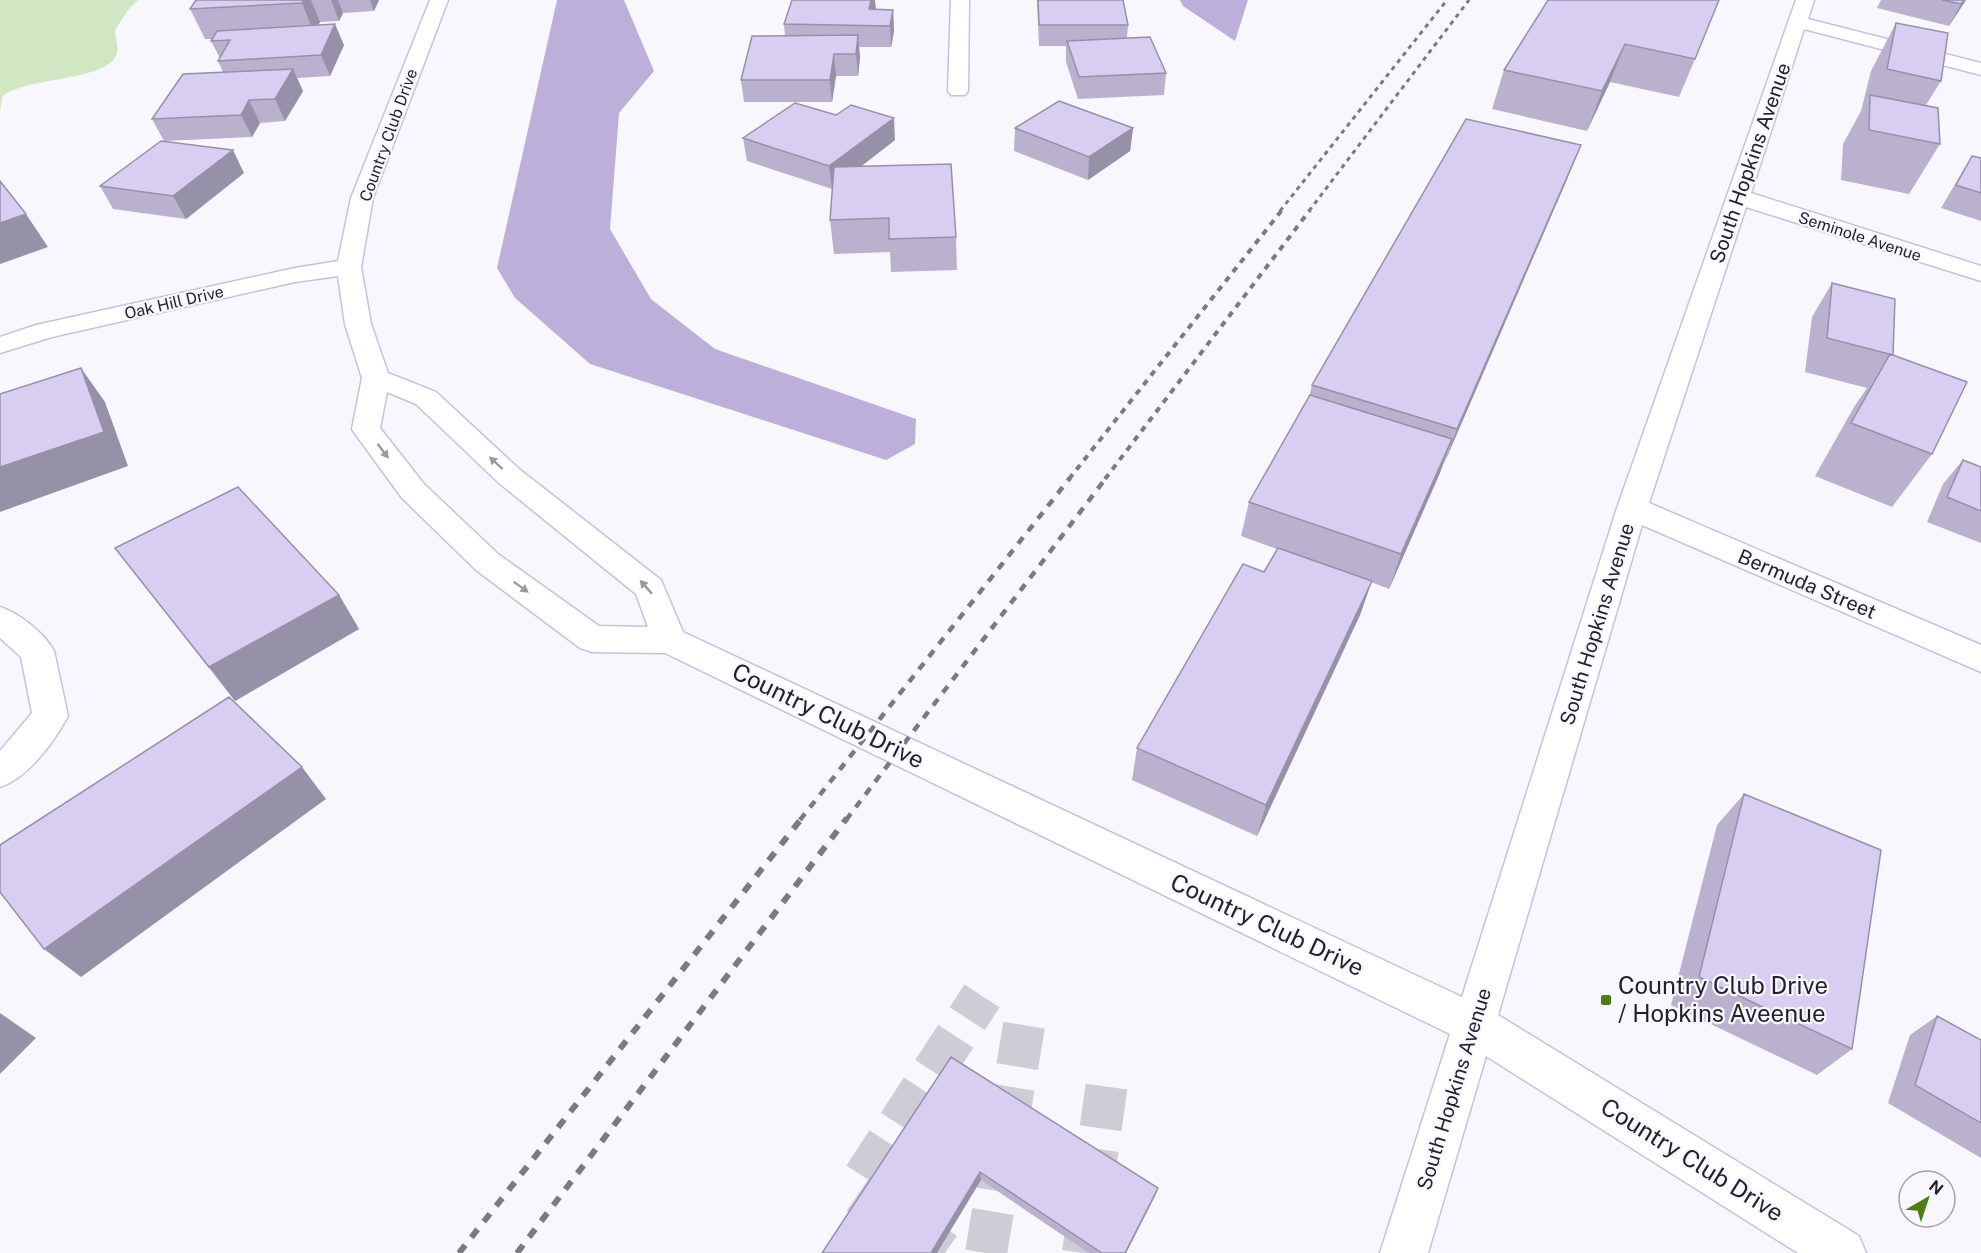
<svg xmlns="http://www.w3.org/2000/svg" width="1981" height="1253" font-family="'Public Sans',sans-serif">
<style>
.green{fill:#d1e6c3}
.water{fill:#bcb0db}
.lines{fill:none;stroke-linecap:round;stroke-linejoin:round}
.minor-tunnel{stroke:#ceccd4;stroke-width:42;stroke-dasharray:42 21;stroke-linecap:butt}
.minor-casing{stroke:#c8bfe1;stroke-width:3}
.minor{fill:#fff;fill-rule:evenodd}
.rail-far3{stroke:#7c7984;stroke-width:3;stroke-dasharray:4.5 4.5;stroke-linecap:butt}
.rail-far2{stroke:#7c7984;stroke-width:4;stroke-dasharray:6 6;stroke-linecap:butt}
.rail-far1{stroke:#7c7984;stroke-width:4.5;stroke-dasharray:8 8;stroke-linecap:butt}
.rail{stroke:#7c7984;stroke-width:6;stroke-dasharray:10 10;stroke-linecap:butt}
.wall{fill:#bab1cf}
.shaded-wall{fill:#9790a9}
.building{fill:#d8cef1;stroke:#9790a9;stroke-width:1.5}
.oneway{fill:#9c9aa0}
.poi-dot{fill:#4b7f12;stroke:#f9f7fe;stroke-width:2}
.labels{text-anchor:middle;stroke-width:4.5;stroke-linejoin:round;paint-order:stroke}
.far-street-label{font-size:16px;fill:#231f2c;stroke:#f9f7fe}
.street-label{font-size:20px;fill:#231f2c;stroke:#f9f7fe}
.near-street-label{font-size:24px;fill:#231f2c;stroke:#f9f7fe}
.near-poi-label{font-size:24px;fill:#231f2c;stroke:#f9f7fe;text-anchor:start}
</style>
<rect width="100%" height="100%" fill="#f9f7fe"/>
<!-- green -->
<path class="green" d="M 0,0 L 138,0 L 128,10 L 115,30 C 115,38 119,46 117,53 C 110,82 24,76 2,97 L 0,112 Z"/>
<!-- water -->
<path class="water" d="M 557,0 L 624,0 L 654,71 L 619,113 L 610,229 L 651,299 L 715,349 L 916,419 L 915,444 L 886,460 L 590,364 L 515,298 L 497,268 Z
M 1180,0 L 1248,0 L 1235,41 L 1183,6 Z"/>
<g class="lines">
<!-- minor-tunnel -->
<path class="minor-tunnel" d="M 945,1253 L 855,1191 L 982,996
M 986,1253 L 1025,1020
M 1083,1253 L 1109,1069"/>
<!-- minor casing -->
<g class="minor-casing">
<path id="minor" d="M 430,0 L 448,0 L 373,198 L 361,267 L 371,324 L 388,373 L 436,392 L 519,469 L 661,580 L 683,632 L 1462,997 L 1617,508 L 1796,0 L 1814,0 L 1808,19 L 1981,63 L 1981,75 L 1804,29 L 1751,193 L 1981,266 L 1981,281 L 1746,207 L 1649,503 L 1981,645 L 1981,672 L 1642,525 L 1498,1015 L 1859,1236 L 1866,1253 L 1798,1253 L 1486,1056 L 1428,1253 L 1380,1253 L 1450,1034 L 665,653 L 592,652 L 580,648 L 476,570 L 402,498 L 356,435 L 352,429 L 362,378 L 345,324 L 338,276 L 295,282 L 52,337 L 0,353 L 0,337 L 36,325 L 295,268 L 338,261 L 351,198 ZM 387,392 L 416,404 L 499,483 L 636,594 L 648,627 L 599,626 L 498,554 L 424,484 L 380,428 Z
M 951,0 L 969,0 L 968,91 L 965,95 L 951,95 L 948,91 Z
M 0,607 C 19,613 44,633 54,651 L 68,716 C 54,742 28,778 0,787 L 0,751 L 32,713 L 21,657 L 0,638 Z"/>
</g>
<!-- minor -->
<use href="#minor" class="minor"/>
<!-- rail-far3 -->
<path class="rail-far3" d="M 1280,211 L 1447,0
M 1309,211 L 1469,0"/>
<!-- rail-far2 -->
<path class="rail-far2" d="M 1069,479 L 1282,210
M 1105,479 L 1310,210"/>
<!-- rail-far1 -->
<path class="rail-far1" d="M 800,820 L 1070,478
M 846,820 L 1106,478"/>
<!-- rail -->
<path class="rail" d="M 459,1253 L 802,818
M 517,1253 L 847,818"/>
</g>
<!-- wall -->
<path class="wall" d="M 196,0 L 379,0 L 374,11 L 343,13 L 339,21 L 320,22 L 318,25 L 344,45 L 330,76 L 297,78 L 303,91 L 285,121 L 260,123 L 252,137 L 164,141 L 152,119 L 223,72 L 218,61 L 220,58 L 211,41 L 212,39 L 205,39 L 190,9 Z
M 1037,0 L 1123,0 L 1128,25 L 1127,38 L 1166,73 L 1164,95 L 1078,99 L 1066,62 L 1066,46 L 1039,46 Z
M 1548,0 L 1695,59 L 1679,97 L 1610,82 L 1587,131 L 1492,109 L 1504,70 Z
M 1881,0 L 1966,0 L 1949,26 L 1877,8 Z
M 876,9 L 893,10 L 894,31 L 891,47 L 859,47 L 860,57 L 858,76 L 836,76 L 832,102 L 744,102 L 741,80 L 785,36 L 784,24 Z
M 1896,23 L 1941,81 L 1926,105 L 1940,144 L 1909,194 L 1841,180 L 1843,144 L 1861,111 L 1871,71 Z
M 1015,128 L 1133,128 L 1130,151 L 1088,180 L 1014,151 Z
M 743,138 L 895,140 L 861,166 L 956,237 L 957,270 L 891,272 L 890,252 L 834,254 L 830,220 L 833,188 L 832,189 L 747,161 Z
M 1972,156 L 1981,158 L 1981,221 L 1941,208 L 1958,179 Z
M 244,173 L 186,219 L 113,209 L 100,186 Z
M 1568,177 L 1389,589 L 1371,582 L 1360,615 L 1257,836 L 1132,780 L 1137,748 L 1264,572 L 1277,549 L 1241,536 L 1249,502 L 1309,397 L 1312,385 Z
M 1832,283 L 1893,355 L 1932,454 L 1892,507 L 1815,476 L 1854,407 L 1867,388 L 1805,372 L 1812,317 Z
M 1963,460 L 1981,467 L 1981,543 L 1927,522 L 1943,484 Z
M 115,548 L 339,595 L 359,629 L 235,701 Z
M 1744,794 L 1852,1049 L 1817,1075 L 1671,1005 L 1717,825 Z
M 1937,1016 L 1981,1040 L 1981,1158 L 1888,1103 L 1910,1035 Z
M 951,1057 L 1158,1188 L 1155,1196 L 1126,1253 L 1089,1253 L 981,1180 Z"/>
<!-- shaded-wall -->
<path class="shaded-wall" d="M 303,0 L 311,0 L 320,22 L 314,33 L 302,3 Z
M 331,0 L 338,0 L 343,13 L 339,21 Z
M 370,0 L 379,0 L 374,11 Z
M 871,0 L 875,0 L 876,9 L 869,9 Z
M 1964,0 L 1966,0 L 1949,26 L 1961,4 Z
M 893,10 L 894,31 L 891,47 L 890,26 Z
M 335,24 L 344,45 L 330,76 L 321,55 Z
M 858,35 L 860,57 L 858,76 L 856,54 Z
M 1625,44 L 1610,82 L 1587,131 L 1602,91 Z
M 834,54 L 836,76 L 832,102 L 830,80 Z
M 293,69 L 303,91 L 285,121 L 275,99 Z
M 249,100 L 260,123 L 252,137 L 241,115 Z
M 894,118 L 895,140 L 832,189 L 829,166 Z
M 1133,128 L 1130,151 L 1088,180 L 1089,157 Z
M 1581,145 L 1568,177 L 1444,464 L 1457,429 Z
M 233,150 L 244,173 L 186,219 L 173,196 Z
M 26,214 L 48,247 L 0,264 L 0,223 Z
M 81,368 L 105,402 L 128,466 L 0,512 L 0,467 Z
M 1452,439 L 1440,473 L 1389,589 L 1401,554 Z
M 1372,581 L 1360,615 L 1257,836 L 1266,805 Z
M 339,595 L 359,629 L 235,701 L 209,667 Z
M 302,767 L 326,799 L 81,977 L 44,949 Z
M 0,1013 L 36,1038 L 0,1074 Z
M 980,1172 L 981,1180 L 937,1253 L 931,1253 Z
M 1158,1188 L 1155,1196 L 1126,1253 L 1125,1253 Z"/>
<!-- building -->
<path class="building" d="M 196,0 L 303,0 L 302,3 L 190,9 Z
M 792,0 L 871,0 L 869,9 L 893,10 L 890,26 L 784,24 Z
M 1038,0 L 1123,0 L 1128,25 L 1039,25 Z
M 1548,0 L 1719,0 L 1695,59 L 1625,44 L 1602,91 L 1504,70 Z
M 1942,0 L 1964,0 L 1961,4 Z
M 1896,23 L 1948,33 L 1941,81 L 1887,69 Z
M 335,24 L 321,55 L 218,61 L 230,40 L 211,41 L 217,31 Z
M 858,35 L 856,54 L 834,54 L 830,80 L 741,80 L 752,36 Z
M 1150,37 L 1166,73 L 1079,77 L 1067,41 Z
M 293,69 L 275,99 L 249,100 L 241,115 L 152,119 L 183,74 Z
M 1870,95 L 1938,108 L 1940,144 L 1869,130 Z
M 1059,101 L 1133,128 L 1089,157 L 1015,128 Z
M 795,103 L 836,115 L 851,105 L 894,118 L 829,166 L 743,138 Z
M 1466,119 L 1581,145 L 1457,429 L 1312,385 Z
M 161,141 L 233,150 L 173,196 L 100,186 Z
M 1972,156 L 1981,158 L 1981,193 L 1956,185 Z
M 951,164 L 956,237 L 889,239 L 889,218 L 830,220 L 834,167 Z
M 0,181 L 26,214 L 0,223 Z
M 1832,283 L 1895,299 L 1893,355 L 1827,338 Z
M 1890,354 L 1967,382 L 1932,454 L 1851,423 Z
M 81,368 L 104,432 L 0,467 L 0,394 Z
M 1310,395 L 1452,439 L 1401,554 L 1249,502 Z
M 1963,460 L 1981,467 L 1981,511 L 1947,497 Z
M 238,487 L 339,595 L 209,667 L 115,548 Z
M 1278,548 L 1372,581 L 1266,805 L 1137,748 L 1243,564 L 1264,572 Z
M 229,697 L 302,767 L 44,949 L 0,892 L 0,845 Z
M 1744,794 L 1881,850 L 1852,1049 L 1699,977 Z
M 1937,1016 L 1981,1040 L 1981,1123 L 1915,1085 Z
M 951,1057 L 1158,1188 L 1125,1253 L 1102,1253 L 980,1172 L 931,1253 L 822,1253 Z"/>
<!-- one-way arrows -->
<defs><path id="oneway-solid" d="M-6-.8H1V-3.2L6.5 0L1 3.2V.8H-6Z" transform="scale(1.5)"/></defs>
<g class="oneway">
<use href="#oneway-solid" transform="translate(383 451) rotate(53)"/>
<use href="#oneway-solid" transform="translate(496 463) rotate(-137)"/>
<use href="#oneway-solid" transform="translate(521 587) rotate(36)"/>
<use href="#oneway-solid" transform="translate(646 587) rotate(-131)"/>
</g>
<!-- markers -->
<rect class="poi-dot" x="1600" y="994" width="12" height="12" rx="3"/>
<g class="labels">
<!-- far-street labels -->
<g class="far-street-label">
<text transform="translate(388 135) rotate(-70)" y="6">Country Club Drive</text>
<text transform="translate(1860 236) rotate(18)" y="6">Seminole Avenue</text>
<text transform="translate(174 302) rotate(-13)" y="6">Oak Hill Drive</text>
</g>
<!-- street labels -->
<g class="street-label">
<text transform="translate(1750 163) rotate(-71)" y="7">South Hopkins Avenue</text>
<text transform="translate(1807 584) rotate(23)" y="7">Bermuda Street</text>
<text transform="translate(1597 624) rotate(-73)" y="7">South Hopkins Avenue</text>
<text transform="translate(1454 1089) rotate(-73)" y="7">South Hopkins Avenue</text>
</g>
<!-- near-street labels -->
<g class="near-street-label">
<text transform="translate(828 716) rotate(26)" y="8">Country Club Drive</text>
<text transform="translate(1267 925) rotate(25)" y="8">Country Club Drive</text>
<text transform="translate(1692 1160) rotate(32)" y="8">Country Club Drive</text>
</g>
<!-- near-poi labels -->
<g class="near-poi-label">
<text x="1618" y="994">Country Club Drive<tspan x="1618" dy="28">/ Hopkins Aveenue</tspan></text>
</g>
</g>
<!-- north arrow -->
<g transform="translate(1927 1199) rotate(39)"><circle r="28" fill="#f9f7fe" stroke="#a3a1aa" stroke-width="1.5"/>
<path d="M0-4.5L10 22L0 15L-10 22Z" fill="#4b7f12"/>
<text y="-9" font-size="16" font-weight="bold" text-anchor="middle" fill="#231f2c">N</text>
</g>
</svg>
